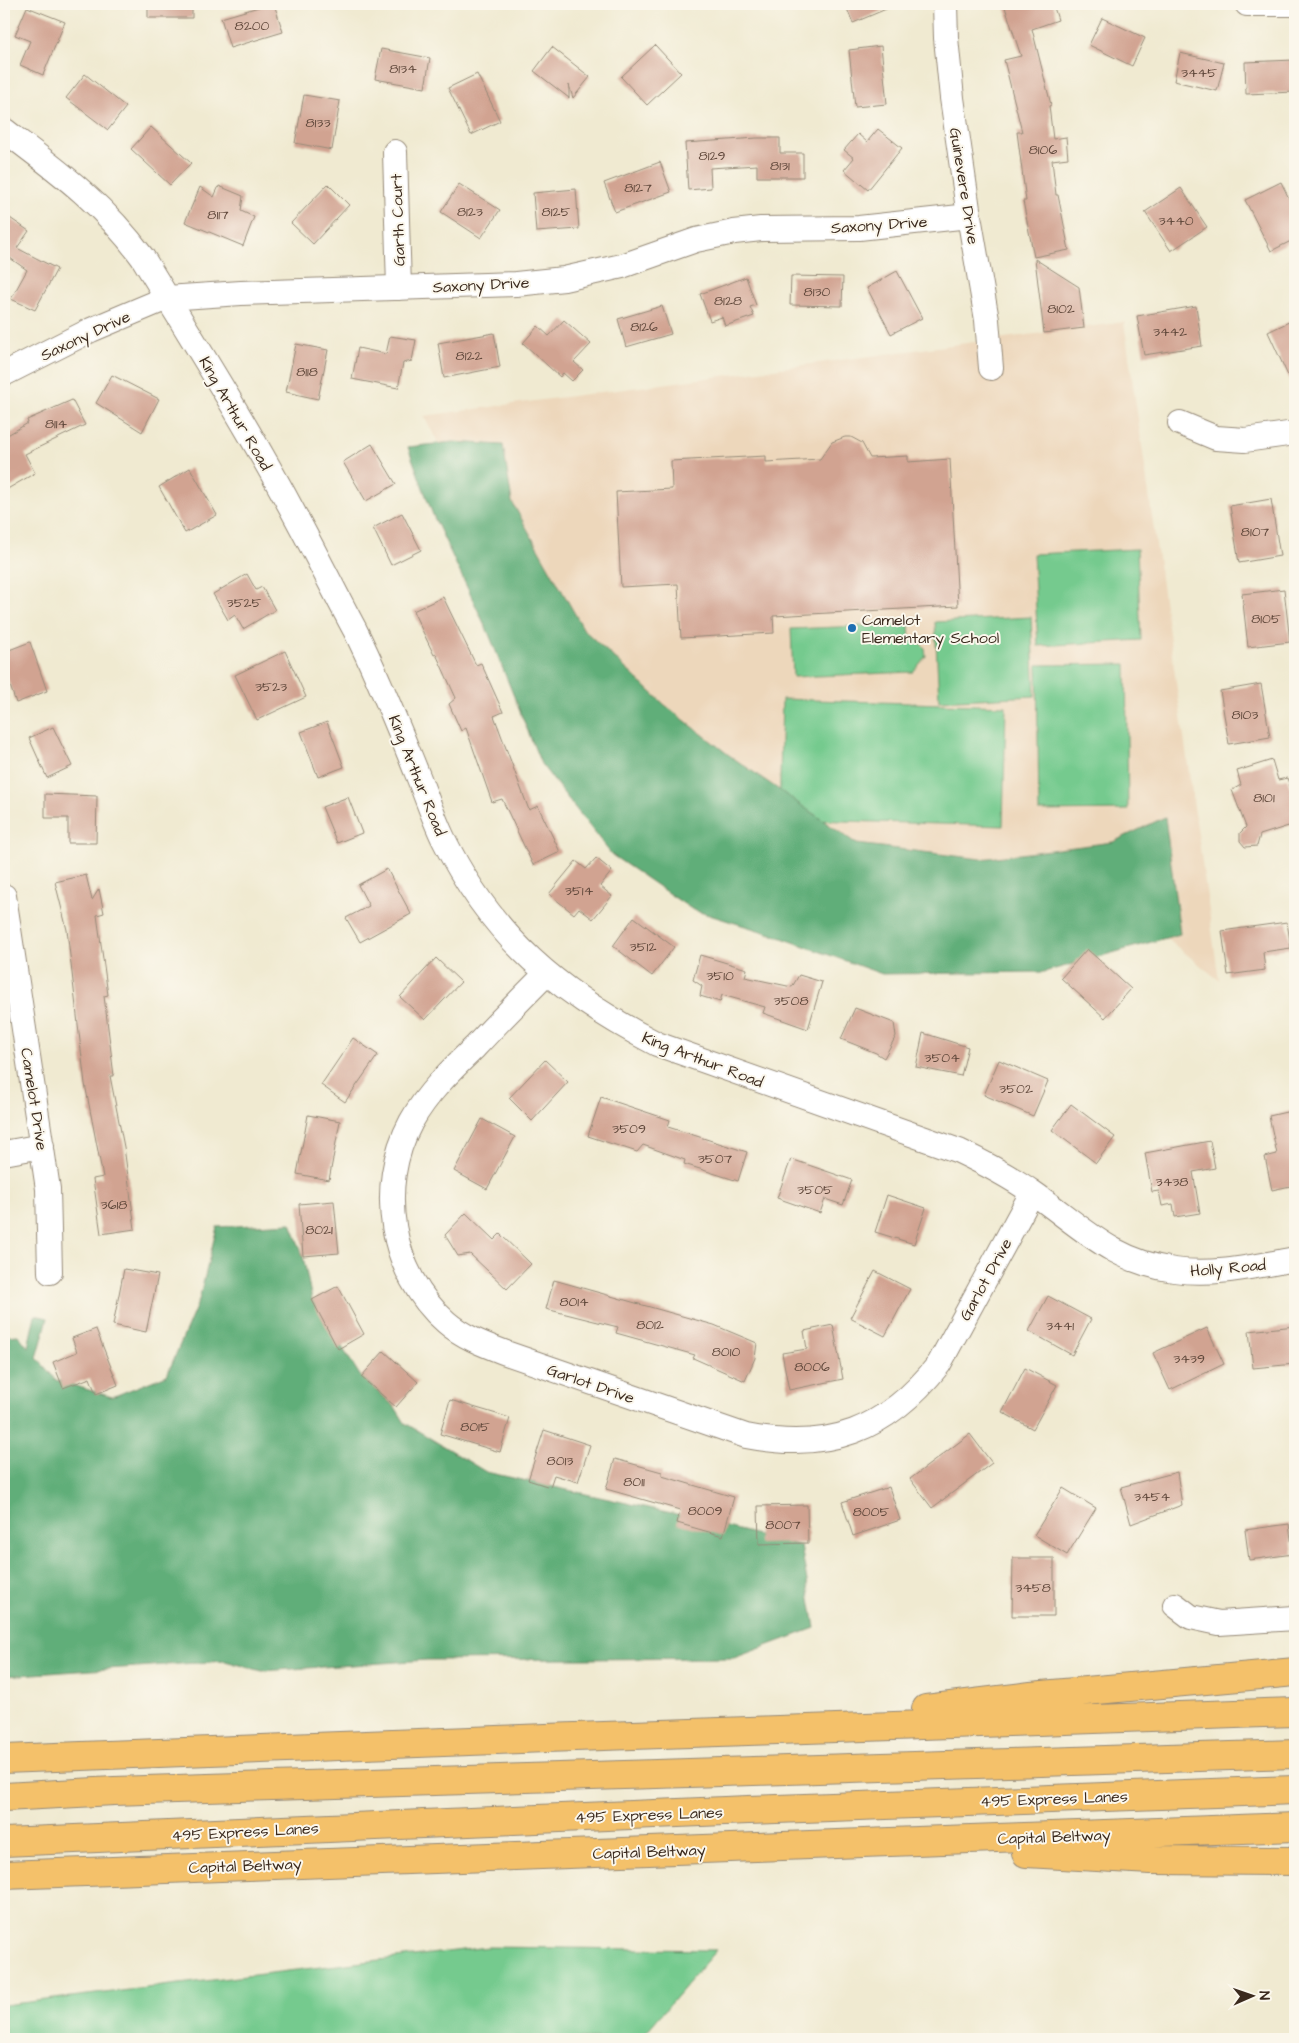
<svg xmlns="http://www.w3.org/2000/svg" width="1299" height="2043" font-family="'Architects Daughter',sans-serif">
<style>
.built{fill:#edd7bb}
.green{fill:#75ca8e;stroke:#587a56}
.forest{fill:#60ae79;stroke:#4e6c4c}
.building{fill:#d1a391}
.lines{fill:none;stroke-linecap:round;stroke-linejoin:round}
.minor-casing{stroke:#968a78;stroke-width:26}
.highway-casing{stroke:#968a78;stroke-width:30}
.minor{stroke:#fff;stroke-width:24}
.highway{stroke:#f4c16a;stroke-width:28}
.poi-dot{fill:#1f6fb2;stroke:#fbf7ec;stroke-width:2}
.labels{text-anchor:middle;stroke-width:4;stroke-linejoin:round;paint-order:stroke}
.number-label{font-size:14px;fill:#60483b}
.street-label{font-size:16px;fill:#3b2a1e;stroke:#fbf7ec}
.poi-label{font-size:16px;fill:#3b2a1e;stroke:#fbf7ec;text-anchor:start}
</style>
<rect width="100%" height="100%" fill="#fbf7ec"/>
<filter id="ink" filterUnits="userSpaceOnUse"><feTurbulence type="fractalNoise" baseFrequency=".02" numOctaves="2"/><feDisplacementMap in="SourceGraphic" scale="10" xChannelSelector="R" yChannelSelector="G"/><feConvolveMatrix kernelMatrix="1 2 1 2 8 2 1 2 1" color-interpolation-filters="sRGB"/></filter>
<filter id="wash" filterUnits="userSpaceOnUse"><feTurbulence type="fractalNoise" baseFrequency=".0096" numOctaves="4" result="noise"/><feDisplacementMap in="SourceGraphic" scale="20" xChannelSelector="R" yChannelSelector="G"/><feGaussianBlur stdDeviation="1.12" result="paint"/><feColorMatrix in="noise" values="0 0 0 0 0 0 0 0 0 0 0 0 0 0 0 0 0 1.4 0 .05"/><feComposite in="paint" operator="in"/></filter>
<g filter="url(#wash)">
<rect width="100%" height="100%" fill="#f0ead1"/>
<!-- built -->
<path class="built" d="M 1124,322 L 1219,980 L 1061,855 L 973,956 L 650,840 L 424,416 Z"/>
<!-- green -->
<path class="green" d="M 1137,549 L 1141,640 L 1038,646 L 1033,554 Z
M 1031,617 L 1035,696 L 939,701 L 935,622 Z
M 909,624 L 910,641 L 918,641 L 925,648 L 926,656 L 913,672 L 793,677 L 791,629 Z
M 1126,664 L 1128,810 L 1039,811 L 1037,665 Z
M 782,699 L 1006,706 L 1003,826 L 779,819 Z
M 488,1947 L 716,1950 L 640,2039 L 4,2039 L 4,2005 Z"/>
<!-- forest -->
<path class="forest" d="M 453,442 L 503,445 L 512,502 L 584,630 L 665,705 L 729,755 L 857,844 L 981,859 L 1113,842 L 1165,817 L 1180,934 L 1044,972 L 882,974 L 771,934 L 693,910 L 612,855 L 541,764 L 489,634 L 433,515 L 408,447 Z
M 291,1223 L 303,1256 L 312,1300 L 361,1377 L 395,1407 L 405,1423 L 486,1472 L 672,1513 L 801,1546 L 815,1628 L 734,1658 L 427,1660 L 262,1671 L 225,1661 L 4,1676 L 4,1336 L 18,1335 L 28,1347 L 35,1315 L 48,1318 L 37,1358 L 56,1380 L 112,1397 L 167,1375 L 199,1300 L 217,1227 Z"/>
<g id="blocks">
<!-- building -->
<path class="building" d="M 148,4 L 192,4 L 192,18 L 148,18 Z
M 269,4 L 274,4 L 283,32 L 230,48 L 221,18 Z
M 845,4 L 898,4 L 853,23 Z
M 1004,4 L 1053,4 L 1058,20 L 1032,29 L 1051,105 L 1049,106 L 1053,139 L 1066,137 L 1068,158 L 1052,160 L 1056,195 L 1058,195 L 1069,250 L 1034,257 L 1023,201 L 1026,201 L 1017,132 L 1022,132 L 1004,60 L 1021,56 Z
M 27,7 L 65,22 L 43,75 L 20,65 L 30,41 L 15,35 Z
M 1102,18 L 1145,38 L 1132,66 L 1089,45 Z
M 655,45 L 681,73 L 647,105 L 621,77 Z
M 881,46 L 887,104 L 855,107 L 849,50 Z
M 552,47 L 590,77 L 573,98 L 569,85 L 569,98 L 534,71 Z
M 381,49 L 430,58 L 425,88 L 375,79 Z
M 1180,53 L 1224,63 L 1217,91 L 1174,81 Z
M 1295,60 L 1295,92 L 1246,94 L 1245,62 Z
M 85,74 L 126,107 L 108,130 L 66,98 Z
M 477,74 L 500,121 L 471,135 L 448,88 Z
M 304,95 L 340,101 L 332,150 L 295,143 Z
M 151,127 L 191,163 L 170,185 L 131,149 Z
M 878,129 L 902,148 L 868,190 L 844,170 L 854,158 L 844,150 L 858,134 L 867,142 Z
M 757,138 L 780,138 L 780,153 L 803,153 L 803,177 L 757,177 L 757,165 L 710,168 L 711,188 L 688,190 L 685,143 Z
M 660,162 L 671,192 L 615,212 L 604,183 Z
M 1281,182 L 1295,211 L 1295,239 L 1271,251 L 1245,200 Z
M 328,184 L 349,205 L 313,244 L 291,223 Z
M 459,184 L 500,210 L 481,238 L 441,212 Z
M 219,186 L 243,196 L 241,211 L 254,217 L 243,246 L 185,222 L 200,187 L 214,197 Z
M 1181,188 L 1207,227 L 1171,251 L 1145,212 Z
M 576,189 L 579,229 L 536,232 L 533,193 Z
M 4,214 L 29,231 L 17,248 L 57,269 L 35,310 L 11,299 L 27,270 L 10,258 L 4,267 Z
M 1035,259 L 1079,287 L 1084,328 L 1044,333 Z
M 897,271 L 922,318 L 891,334 L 867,288 Z
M 791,276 L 843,277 L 842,306 L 790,305 Z
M 746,277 L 756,305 L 750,307 L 754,316 L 725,326 L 722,317 L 710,321 L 700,294 Z
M 662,306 L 671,334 L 626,347 L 618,319 Z
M 1196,306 L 1202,346 L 1144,355 L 1137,316 Z
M 1295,319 L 1295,391 L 1268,332 Z
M 564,320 L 591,344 L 574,362 L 583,370 L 572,381 L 563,373 L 560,377 L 523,343 L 538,326 L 549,336 Z
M 494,333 L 500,367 L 444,378 L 438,343 Z
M 390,336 L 416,340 L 412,361 L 403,363 L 398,388 L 352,379 L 358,348 L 386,354 Z
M 296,344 L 328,350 L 318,399 L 286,392 Z
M 112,375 L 159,399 L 142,432 L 96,403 Z
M 72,400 L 85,425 L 25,454 L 35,473 L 4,491 L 4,437 L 28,423 L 27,420 Z
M 845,437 L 851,437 L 862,443 L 870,458 L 908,456 L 908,462 L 950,459 L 958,606 L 773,616 L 774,633 L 681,638 L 678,584 L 621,587 L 616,492 L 672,489 L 671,461 L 766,456 L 766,462 L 820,459 L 832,442 Z
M 372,444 L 396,484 L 366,501 L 343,462 Z
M 190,468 L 217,515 L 185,533 L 159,487 Z
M 1271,499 L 1280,556 L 1239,563 L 1230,506 Z
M 402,513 L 421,550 L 391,565 L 373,528 Z
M 247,574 L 256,590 L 262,587 L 275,610 L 243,629 L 235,615 L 228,620 L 213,594 Z
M 1284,589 L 1290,642 L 1248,647 L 1242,594 Z
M 443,597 L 476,665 L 481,663 L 503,712 L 494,716 L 529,810 L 538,806 L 560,852 L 533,865 L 502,799 L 492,802 L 466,728 L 461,731 L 449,704 L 456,698 L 436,654 L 434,655 L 413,611 Z
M 30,642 L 47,691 L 16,703 L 4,668 L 4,652 Z
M 285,651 L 306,697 L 257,720 L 235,675 Z
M 1261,684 L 1270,737 L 1229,744 L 1220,691 Z
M 327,722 L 344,767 L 318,777 L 301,732 Z
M 53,727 L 72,766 L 47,778 L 29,738 Z
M 1272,760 L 1278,780 L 1287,778 L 1295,804 L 1295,824 L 1260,835 L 1257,846 L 1245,847 L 1240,841 L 1240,833 L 1246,827 L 1232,790 L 1241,785 L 1237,771 Z
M 45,794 L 97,796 L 96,843 L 68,843 L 68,818 L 45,818 Z
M 348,797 L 362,833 L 337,843 L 322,807 Z
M 596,858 L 612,871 L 600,886 L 612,896 L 593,919 L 579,908 L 574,914 L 549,894 L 576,861 L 586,869 Z
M 387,869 L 411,914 L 360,942 L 346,918 L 369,906 L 358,885 Z
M 86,875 L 92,900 L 99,889 L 104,913 L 97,915 L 108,995 L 104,996 L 114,1076 L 110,1076 L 124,1147 L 135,1229 L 101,1234 L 93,1179 L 103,1177 L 85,1084 L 67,930 L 55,882 Z
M 634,917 L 674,947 L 652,976 L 613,946 Z
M 1287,922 L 1291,948 L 1263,952 L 1265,970 L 1228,975 L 1222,931 Z
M 1087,949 L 1131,989 L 1105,1018 L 1061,978 Z
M 700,955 L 747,969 L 745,977 L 792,987 L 799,975 L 822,982 L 808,1029 L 763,1013 L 765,1007 L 722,995 L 720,1002 L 700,996 L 702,986 L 693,980 Z
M 436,958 L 461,982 L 425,1020 L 400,997 Z
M 855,1008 L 894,1023 L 896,1036 L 884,1058 L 876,1053 L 841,1039 Z
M 923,1033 L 968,1047 L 961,1076 L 916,1067 Z
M 353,1038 L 378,1055 L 345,1102 L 321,1085 Z
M 545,1060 L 568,1082 L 532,1121 L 509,1098 Z
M 999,1060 L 1048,1081 L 1033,1116 L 984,1095 Z
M 601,1097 L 670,1120 L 668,1127 L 747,1152 L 738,1181 L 684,1164 L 685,1160 L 643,1145 L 637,1152 L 588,1136 Z
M 1071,1104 L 1115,1137 L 1096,1163 L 1052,1130 Z
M 1295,1110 L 1295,1185 L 1272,1190 L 1265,1157 L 1277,1154 L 1269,1116 Z
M 308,1115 L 340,1121 L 329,1180 L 297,1174 Z
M 482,1119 L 515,1137 L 487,1189 L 454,1171 Z
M 1210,1141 L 1215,1168 L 1193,1172 L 1200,1213 L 1175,1217 L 1173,1204 L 1162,1206 L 1159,1191 L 1152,1192 L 1145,1153 Z
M 791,1159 L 852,1180 L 843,1205 L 825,1199 L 820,1213 L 777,1198 Z
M 887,1195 L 926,1208 L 914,1244 L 875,1232 Z
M 334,1201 L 339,1253 L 303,1256 L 299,1204 Z
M 466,1213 L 494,1240 L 500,1234 L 531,1264 L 507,1289 L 470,1254 L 458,1256 L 445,1235 Z
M 124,1269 L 158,1275 L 146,1332 L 113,1325 Z
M 875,1271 L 910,1289 L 885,1336 L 850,1318 Z
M 554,1280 L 714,1325 L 757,1343 L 755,1358 L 745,1381 L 693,1358 L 695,1355 L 616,1333 L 618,1327 L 546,1309 Z
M 338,1286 L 364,1334 L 338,1349 L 312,1300 Z
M 1048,1296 L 1091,1319 L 1072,1355 L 1029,1331 Z
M 833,1325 L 843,1379 L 789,1390 L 782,1353 L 807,1349 L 804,1331 Z
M 1295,1326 L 1295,1364 L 1253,1368 L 1249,1331 Z
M 1207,1328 L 1224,1364 L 1170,1390 L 1153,1353 Z
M 96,1329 L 118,1385 L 96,1394 L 90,1378 L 63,1388 L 53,1362 L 77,1352 L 72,1338 Z
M 384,1351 L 418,1382 L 396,1407 L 361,1377 Z
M 1025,1368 L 1057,1385 L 1033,1429 L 1002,1412 Z
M 450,1400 L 510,1418 L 500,1452 L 440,1434 Z
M 544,1430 L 590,1445 L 578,1482 L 554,1475 L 550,1487 L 528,1480 Z
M 970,1434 L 992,1463 L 932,1508 L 910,1479 Z
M 615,1459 L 662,1472 L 662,1476 L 734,1497 L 723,1536 L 677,1523 L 680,1510 L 606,1489 Z
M 1177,1472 L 1182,1505 L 1131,1524 L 1121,1487 Z
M 889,1487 L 900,1520 L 853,1536 L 842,1502 Z
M 1063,1488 L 1096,1508 L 1067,1555 L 1034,1535 Z
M 807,1505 L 808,1543 L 759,1544 L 758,1506 Z
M 1289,1524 L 1293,1554 L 1249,1560 L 1245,1530 Z
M 1013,1558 L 1054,1558 L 1054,1616 L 1012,1616 Z"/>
</g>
</g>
<g filter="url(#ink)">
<use href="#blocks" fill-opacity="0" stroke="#968a78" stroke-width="1"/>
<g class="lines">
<!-- minor casing -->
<g class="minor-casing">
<path id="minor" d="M 945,4 L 946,38 L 952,98 L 969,216 L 987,320 L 991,368
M 1247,4 L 1293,4
M 4,130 C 57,170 103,203 143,258 C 195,344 250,430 297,519 C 317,556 335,593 355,630 C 378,676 397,724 416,771 C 425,793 433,817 443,838 C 492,938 560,994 657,1044 L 959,1151 C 984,1163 1009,1176 1032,1192 C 1081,1226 1111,1261 1174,1270 C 1214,1276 1256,1266 1295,1259
M 395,152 L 399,288
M 4,374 L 91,330 L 167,298 L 241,293 L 516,284 L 564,279 L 622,266 L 696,240 L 734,232 L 761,229 L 859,228 L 969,216
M 1180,423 L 1216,438 L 1245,440 L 1295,433
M 4,896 L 48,1189 L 50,1272
M 546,974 C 522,998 498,1022 475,1047 C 452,1069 427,1093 411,1122 C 376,1187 390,1273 446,1322 C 463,1337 485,1345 506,1353 L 746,1436 C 829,1452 886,1431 939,1364 L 1032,1193
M 4,1153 L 42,1146
M 1175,1605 L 1191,1617 L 1219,1623 L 1295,1618"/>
</g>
<!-- highway casing -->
<g class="highway-casing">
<path id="highway" d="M 926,1709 L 1031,1696 L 1295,1672
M 4,1759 L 546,1738 L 1295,1712
M 4,1797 L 114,1791 L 1295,1754
M 4,1842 L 748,1810 L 1295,1790
M 1026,1853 L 1151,1860 L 1295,1861
M 4,1875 L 1295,1827"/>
</g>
<!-- minor -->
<use href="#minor" class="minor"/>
<!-- highway -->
<use href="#highway" class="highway"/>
</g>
</g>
<!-- markers -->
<circle class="poi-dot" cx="852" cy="628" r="5"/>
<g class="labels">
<!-- number labels -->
<g class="number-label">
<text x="252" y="30">8200</text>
<text x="403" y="73">8134</text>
<text x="1199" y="77">3445</text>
<text x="318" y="127">8133</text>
<text x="1043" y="154">8106</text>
<text x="712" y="160">8129</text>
<text x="780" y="170">8131</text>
<text x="638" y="192">8127</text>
<text x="470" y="216">8123</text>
<text x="556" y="216">8125</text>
<text x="218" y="219">8117</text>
<text x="1176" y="225">3440</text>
<text x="817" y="296">8130</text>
<text x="728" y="305">8128</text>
<text x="1061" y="313">8102</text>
<text x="644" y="331">8126</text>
<text x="1170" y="336">3442</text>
<text x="469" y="360">8122</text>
<text x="307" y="376">8118</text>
<text x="56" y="428">8114</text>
<text x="1255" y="536">8107</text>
<text x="244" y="607">3525</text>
<text x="1266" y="623">8105</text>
<text x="271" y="691">3523</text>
<text x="1245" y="719">8103</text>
<text x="1264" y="802">8101</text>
<text x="579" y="895">3514</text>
<text x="643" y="951">3512</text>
<text x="720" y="980">3510</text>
<text x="791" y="1005">3508</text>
<text x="942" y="1062">3504</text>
<text x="1016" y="1093">3502</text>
<text x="629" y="1133">3509</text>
<text x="715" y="1163">3507</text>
<text x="1172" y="1186">3438</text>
<text x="815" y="1194">3505</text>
<text x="114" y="1209">3618</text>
<text x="319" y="1234">8021</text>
<text x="574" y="1306">8014</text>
<text x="650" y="1329">8012</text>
<text x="1060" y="1330">3441</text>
<text x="726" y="1356">8010</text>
<text x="1189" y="1363">3439</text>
<text x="812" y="1371">8006</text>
<text x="475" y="1431">8015</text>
<text x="560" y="1465">8013</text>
<text x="634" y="1486">8011</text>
<text x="1152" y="1501">3454</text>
<text x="705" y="1515">8009</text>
<text x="871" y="1516">8005</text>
<text x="783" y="1529">8007</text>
<text x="1033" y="1592">3458</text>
</g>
<!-- street labels -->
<g class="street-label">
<text transform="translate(965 186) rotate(81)" y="6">Guinevere Drive</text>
<text transform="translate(397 220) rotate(-92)" y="6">Garth Court</text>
<text transform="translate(879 224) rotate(-4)" y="6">Saxony Drive</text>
<text transform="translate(481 284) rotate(-3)" y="6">Saxony Drive</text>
<text transform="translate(85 335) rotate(-25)" y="6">Saxony Drive</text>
<text transform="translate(236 413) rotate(60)" y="6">King Arthur Road</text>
<text transform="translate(418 775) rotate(68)" y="6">King Arthur Road</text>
<text transform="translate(703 1059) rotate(21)" y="6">King Arthur Road</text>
<text transform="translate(35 1099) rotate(81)" y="6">Camelot Drive</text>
<text transform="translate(1228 1267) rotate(-5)" y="6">Holly Road</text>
<text transform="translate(985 1279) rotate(-61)" y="6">Garlot Drive</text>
<text transform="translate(591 1383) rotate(19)" y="6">Garlot Drive</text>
<text transform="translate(1054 1798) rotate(-2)" y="6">495 Express Lanes</text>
<text transform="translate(649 1814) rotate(-2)" y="6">495 Express Lanes</text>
<text transform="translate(245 1831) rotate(-3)" y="6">495 Express Lanes</text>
<text transform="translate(1054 1836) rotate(-2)" y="6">Capital Beltway</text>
<text transform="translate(649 1851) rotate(-2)" y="6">Capital Beltway</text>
<text transform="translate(245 1865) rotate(-2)" y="6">Capital Beltway</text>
</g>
<!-- poi labels -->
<g class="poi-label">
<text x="862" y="625">Camelot<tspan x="862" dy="18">Elementary School</tspan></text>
</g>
</g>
<!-- margin -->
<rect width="1299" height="2043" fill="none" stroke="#fbf7ec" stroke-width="20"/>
<!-- north arrow -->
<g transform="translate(1252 1996) rotate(88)" stroke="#fbf7ec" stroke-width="4" paint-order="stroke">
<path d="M0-4L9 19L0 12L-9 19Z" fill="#3b2a1e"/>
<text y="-8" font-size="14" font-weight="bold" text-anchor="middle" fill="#3b2a1e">N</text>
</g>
</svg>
